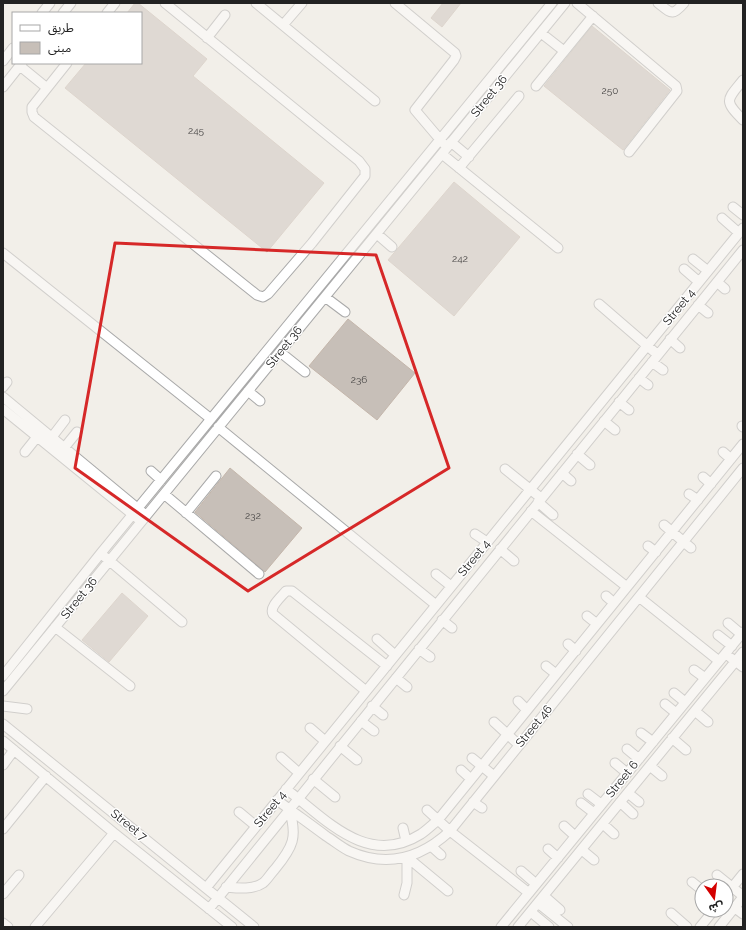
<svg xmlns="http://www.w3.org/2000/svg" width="746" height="930" font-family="Raleway,'Noto Sans Arabic',sans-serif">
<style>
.building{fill:#c7bfb8;stroke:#c4b6ab}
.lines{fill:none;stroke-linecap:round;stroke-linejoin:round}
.minor-casing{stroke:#a9a9a9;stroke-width:11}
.minor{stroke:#fff;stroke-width:9}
.marked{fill:none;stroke:#d62828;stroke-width:3;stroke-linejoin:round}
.labels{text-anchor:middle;stroke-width:3;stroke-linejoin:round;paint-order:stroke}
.number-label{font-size:10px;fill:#4b4948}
.street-label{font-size:12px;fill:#222;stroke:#fff}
</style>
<rect width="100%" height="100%" fill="#f2efe9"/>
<!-- building -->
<path class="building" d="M 135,3 L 138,3 L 207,59 L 193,76 L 324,183 L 267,252 L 65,88 L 86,63 L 141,63 L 141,13 L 127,13 Z
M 443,3 L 461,3 L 442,27 L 431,18 Z
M 592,26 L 670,90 L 623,150 L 544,86 Z
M 454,182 L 520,237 L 454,316 L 388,260 Z
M 348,319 L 415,373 L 377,420 L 309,366 Z
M 230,468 L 302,528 L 265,572 L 195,512 Z
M 122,593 L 148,616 L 109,662 L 82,640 Z"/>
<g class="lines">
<!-- minor casing -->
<g class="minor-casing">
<path id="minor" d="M 256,3 L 375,101
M 395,3 L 455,53 L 456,56 L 454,60 L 415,110 L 443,143
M 577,3 L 676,86 L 677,91 L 629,152
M 658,3 C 671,13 672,17 684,3
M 42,13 L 50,3
M 63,13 L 71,3
M 107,13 L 115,3
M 283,25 L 302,3
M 541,33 L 564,51
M 207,38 L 225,15
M 3,61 L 13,48
M 67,63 L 32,107 L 32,112 L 34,117 L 257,295 L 263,297 L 268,294 L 312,243 L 365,176 L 365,169 L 359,161 L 165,3
M 20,66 L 47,88
M 743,80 C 727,100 723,100 743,120
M 536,86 L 593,16
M 3,87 L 22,63
M 451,142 L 469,157
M 442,154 L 558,248
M 459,168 L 519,96
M 733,207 L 743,215
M 722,218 L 739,233
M 377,234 L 392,247
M 3,253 L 211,419
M 693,259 L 708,271
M 684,269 L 699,282
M 717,282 L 725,289
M 325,297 L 345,312
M 599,304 L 658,355
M 698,305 L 708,313
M 670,339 L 680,348
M 280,352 L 305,372
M 652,362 L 663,370
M 639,378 L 648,385
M 3,387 L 7,382
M 248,391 L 260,401
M 3,397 L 142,512
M 619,402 L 629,410
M 3,409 L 137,518
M 604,421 L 615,430
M 742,426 L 743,427
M 218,427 L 436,605
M 52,437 L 65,420
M 64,448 L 77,432
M 25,452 L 37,437
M 723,452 L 731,459
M 577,454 L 590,465
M 505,469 L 541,498
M 151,471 L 161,480
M 562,473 L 571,481
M 703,477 L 711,484
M 164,494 L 259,574
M 689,494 L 698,500
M 538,502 L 553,515
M 531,511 L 627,587
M 186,513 L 216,476
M 664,525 L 691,548
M 475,534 L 487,542
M 648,546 L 656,552
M 500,549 L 514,561
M 105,557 L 182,622
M 436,574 L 451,586
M 606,596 L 614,603
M 639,597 L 719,661
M 587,616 L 597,624
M 442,620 L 452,628
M 728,623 L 741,634
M 55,627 L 130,686
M 718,635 L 732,646
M 377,639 L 395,655
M 568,644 L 576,651
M 419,649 L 430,657
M 731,658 L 743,667
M 546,666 L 556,674
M 694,670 L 705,678
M 3,676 L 101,553 L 552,3
M 396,678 L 407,687
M 3,691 L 565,3
M 366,691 L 273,614 C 269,607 281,597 286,591 L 292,591 L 387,666
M 674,693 L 685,702
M 518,701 L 527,710
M 665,704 L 676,713
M 3,706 L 27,709
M 372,706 L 383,715
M 695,711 L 708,722
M 361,721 L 374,731
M 494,722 L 519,745
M 3,724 L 254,927
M 310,728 L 325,741
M 641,733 L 653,742
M 672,738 L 686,750
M 3,741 L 114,833 L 232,927
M 340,746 L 357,760
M 627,749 L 639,759
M 281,757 L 299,773
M 472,758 L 494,776
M 615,763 L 627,773
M 3,765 L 14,750
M 650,766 L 662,776
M 461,770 L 471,779
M 313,779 L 335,797
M 286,789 C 326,819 367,868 421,834 C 427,830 433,824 438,820 L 743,444
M 628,793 L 639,802
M 588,794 L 601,804
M 277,800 C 293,812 310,824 326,836 C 334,841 341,847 349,851 C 387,868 421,858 450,831 L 743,468
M 473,802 L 482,808
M 620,802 L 633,814
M 581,803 L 594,813
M 427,810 L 450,831 L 529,893
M 239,812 L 256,826
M 603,824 L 614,834
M 564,826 L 575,836
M 403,828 L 406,841
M 3,829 L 46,776
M 431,846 L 441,855
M 548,849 L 558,858
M 582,850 L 594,860
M 407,857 L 448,891
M 521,871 L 536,884
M 717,875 L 743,896
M 692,882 L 702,890
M 226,887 C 237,888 253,890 263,883 C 267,880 271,873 275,869 C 293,847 298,837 289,809
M 206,888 L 743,228
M 3,894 L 19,875
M 404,895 L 407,883 L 407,857
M 726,895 L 743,874
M 544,896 L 560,910
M 538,903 L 568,927
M 735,908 L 743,914
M 209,909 L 743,250
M 531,912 L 549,927
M 671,913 L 687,927
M 3,923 L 8,927
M 35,927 L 114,833
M 501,927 L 743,632
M 518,927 L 743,652
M 700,927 L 714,910
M 719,927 L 743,897"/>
</g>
<!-- minor -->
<use href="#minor" class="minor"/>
</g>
<!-- marked area -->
<path d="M0 0H746V930H0ZM 115,243 L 376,255 L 449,468 L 248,591 L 75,468 Z" fill="#f2efe9" fill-opacity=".55" fill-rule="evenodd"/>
<path class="marked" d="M 115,243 L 376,255 L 449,468 L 248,591 L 75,468 Z"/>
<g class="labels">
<!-- number labels -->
<g class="number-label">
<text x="610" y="94">250</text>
<text x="196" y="134">245</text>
<text x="460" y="262">242</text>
<text x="359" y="383">236</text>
<text x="253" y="519">232</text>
</g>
<!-- street labels -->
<g class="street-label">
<text transform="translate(489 96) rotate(-51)" y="4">Street 36</text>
<text transform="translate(679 307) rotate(-51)" y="4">Street 4</text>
<text transform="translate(284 347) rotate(-51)" y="4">Street 36</text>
<text transform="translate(474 558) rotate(-51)" y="4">Street 4</text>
<text transform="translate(79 598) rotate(-51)" y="4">Street 36</text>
<text transform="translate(534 726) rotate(-51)" y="4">Street 46</text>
<text transform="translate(622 779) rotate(-51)" y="4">Street 6</text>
<text transform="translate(270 809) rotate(-51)" y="4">Street 4</text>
<text transform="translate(129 825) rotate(39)" y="4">Street 7</text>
</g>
</g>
<!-- border -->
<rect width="746" height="930" fill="none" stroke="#222222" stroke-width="8"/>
<!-- legend -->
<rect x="12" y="12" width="130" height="52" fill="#ffffff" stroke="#a7a7a7"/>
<rect x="20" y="25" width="20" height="6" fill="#ffffff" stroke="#a7a7a7"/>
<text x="48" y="32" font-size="12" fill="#222222">طريق</text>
<rect x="20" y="42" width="20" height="12" fill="#c7bfb8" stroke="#a7a7a7"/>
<text x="48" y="52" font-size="12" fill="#222222">مبنى</text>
<!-- north arrow -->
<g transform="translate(714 898) rotate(166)"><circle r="19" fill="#ffffff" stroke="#a7a7a7"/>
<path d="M0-3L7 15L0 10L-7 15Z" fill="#d40000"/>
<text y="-6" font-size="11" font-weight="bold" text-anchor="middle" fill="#222222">ش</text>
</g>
</svg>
